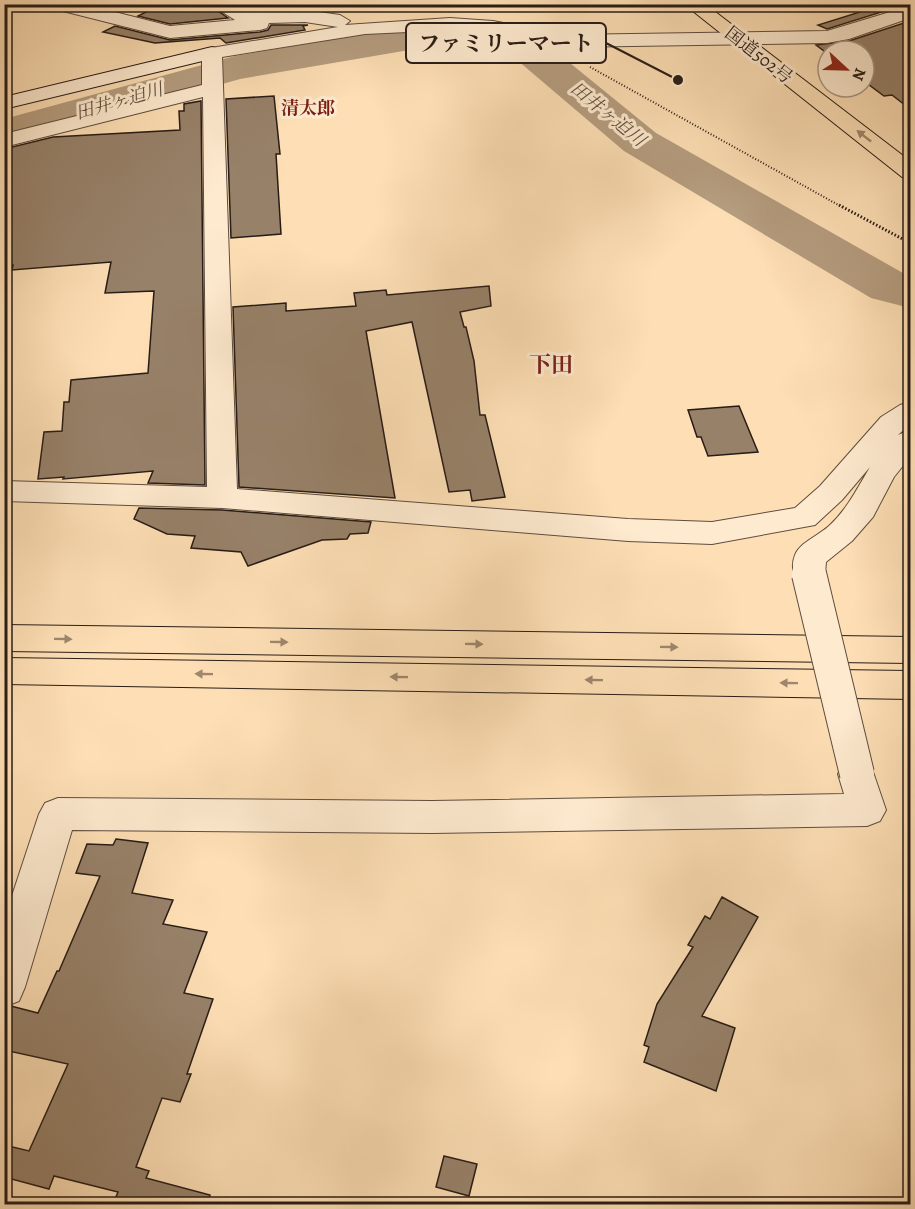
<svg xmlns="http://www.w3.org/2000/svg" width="915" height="1209" font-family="Alegreya,'Noto Serif JP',serif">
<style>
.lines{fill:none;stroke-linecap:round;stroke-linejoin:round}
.river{fill:#b59d7f;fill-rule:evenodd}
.building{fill:#978169;stroke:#281c16;stroke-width:1.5}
.street-casing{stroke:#5e4d3e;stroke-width:2}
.secondary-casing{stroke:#281c16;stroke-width:2}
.highway-casing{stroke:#281c16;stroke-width:2}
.path-far1{stroke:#281c16;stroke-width:2;stroke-dasharray:1 2;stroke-linecap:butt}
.path{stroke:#281c16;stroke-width:3;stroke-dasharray:1.5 2;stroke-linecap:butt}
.street{fill:#feeacf;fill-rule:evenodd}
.secondary{fill:#feeacf;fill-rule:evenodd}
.highway{fill:#fedfb5;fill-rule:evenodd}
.street-bridge-casing{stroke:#5e4d3e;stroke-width:36;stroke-linecap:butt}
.street-bridge{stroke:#feeacf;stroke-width:34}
.oneway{fill:#9e876d}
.labels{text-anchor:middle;stroke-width:6;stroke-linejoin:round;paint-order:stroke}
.far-street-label{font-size:18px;fill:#281c16;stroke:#feeacf}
.far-water-label{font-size:18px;font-style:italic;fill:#605040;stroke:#feeacf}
.far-neighbourhood-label{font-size:18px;font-weight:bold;fill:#7a1f14;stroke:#feeacf}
.neighbourhood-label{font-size:22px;font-weight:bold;fill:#7a1f14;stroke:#feeacf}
.leader{fill:none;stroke:#281c16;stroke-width:2}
.callout-dot{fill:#281c16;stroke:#feeacf;stroke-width:2}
.callout{fill:#feeacf;stroke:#281c16;stroke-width:2}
.callout-label{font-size:22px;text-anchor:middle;font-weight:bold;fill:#281c16}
</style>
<rect width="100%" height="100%" fill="#fedfb5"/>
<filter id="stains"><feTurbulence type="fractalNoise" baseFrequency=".00333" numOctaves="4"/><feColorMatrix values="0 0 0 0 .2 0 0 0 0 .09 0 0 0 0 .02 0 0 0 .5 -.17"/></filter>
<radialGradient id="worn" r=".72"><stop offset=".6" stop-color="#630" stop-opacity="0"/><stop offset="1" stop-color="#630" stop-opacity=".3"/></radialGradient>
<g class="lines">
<!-- river -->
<path class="river" d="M 415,25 L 490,25 L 538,37 L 656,133 L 910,277 L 910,308 L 871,298 L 624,151 L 510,54 L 490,49 L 415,49 L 240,79 L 4,146 L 4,119 L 235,56 Z"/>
</g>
<!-- building -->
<path class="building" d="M 162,4 L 208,4 L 228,18 L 170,24 L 138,16 Z
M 879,6 L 888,10 L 827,29 L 818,25 Z
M 910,21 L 910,109 L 892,95 L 884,96 L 864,81 L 864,51 L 828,51 L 828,54 L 816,45 L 849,41 Z
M 271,25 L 308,25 L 303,26 L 305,30 L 226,43 L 220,38 L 155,43 L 103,32 L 115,26 L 170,40 L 260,32 L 268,30 Z
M 274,96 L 280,154 L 276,154 L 281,234 L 231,238 L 226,99 Z
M 201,101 L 205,485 L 148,483 L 153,471 L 63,479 L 64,477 L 38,479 L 44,432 L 62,431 L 64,402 L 69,402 L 71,380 L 148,373 L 154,291 L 105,293 L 111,262 L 12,270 L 13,265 L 4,266 L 4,149 L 53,137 L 180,130 L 179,111 L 184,111 L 184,104 Z
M 489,286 L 491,306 L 460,312 L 464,327 L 466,327 L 474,361 L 480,415 L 485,415 L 505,497 L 472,501 L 470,490 L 449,492 L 412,322 L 366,331 L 395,498 L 239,487 L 233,307 L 286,303 L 286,311 L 356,306 L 354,293 L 386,290 L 387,295 Z
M 739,406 L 758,452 L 708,456 L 701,437 L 697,437 L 688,410 Z
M 139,508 L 222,510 L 371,522 L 368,533 L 350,534 L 347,539 L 322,540 L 248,566 L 241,552 L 191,548 L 195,536 L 167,534 L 134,519 Z
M 116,839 L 148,843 L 132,893 L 173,900 L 163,924 L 207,932 L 184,993 L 213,999 L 187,1074 L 191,1074 L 180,1102 L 162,1098 L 136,1167 L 149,1171 L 146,1178 L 210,1195 L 208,1204 L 113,1204 L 118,1192 L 54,1176 L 49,1189 L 4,1177 L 4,1145 L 29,1151 L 68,1064 L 4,1050 L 4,1009 L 11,1006 L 38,1013 L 57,971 L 59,971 L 100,876 L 76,873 L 87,844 L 113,845 Z
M 722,897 L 758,917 L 702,1016 L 735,1028 L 716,1091 L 644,1062 L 649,1047 L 644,1045 L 657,1004 L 693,947 L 688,945 L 705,916 L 710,919 Z
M 444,1156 L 477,1164 L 469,1196 L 436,1187 Z"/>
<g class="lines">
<!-- street casing -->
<g class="street-casing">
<path id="street" d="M 49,4 L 83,4 L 170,26 L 235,20 L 210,4 L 234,4 L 248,12 L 305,10 L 340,15 L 350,21 L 345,25 L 450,18 L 493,21 L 566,35 L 827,31 L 910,6 L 910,18 L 849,39 L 827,43 L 566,47 L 493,33 L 450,30 L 365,34 L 222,57 L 237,489 L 628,519 L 712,522 L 795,508 L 820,486 L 881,417 L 900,405 L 910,402 L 910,424 L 898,435 L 910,430 L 910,457 L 894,477 L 873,517 L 852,541 L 826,562 L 825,574 L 820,582 L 809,586 L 798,582 C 793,574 791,565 795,555 C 800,542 820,535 830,525 C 848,508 858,487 870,467 L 842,500 L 815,525 L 712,544 L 628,541 L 222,508 L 4,501 L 4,481 L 207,487 L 203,97 L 4,147 L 4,134 L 202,85 L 202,53 L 205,49 L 338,27 L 305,22 L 269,23 L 267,28 L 260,30 L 170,38 L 51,8 Z
M 857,759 L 870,763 L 886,810 L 880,821 L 867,826 L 432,833 L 72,830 L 25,987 L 19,1001 L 4,1007 L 4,920 L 39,814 L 45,803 L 58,798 L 432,801 L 844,794 L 838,774 L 844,763 Z"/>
</g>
<!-- secondary casing -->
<g class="secondary-casing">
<path id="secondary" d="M 212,47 L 219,49 L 222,53 L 219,57 L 4,109 L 4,97 Z"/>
</g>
<!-- highway casing -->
<g class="highway-casing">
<path id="highway" d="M 684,4 L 705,4 L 910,161 L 910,179 L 902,177 Z
M 4,625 L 910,637 L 910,663 L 4,651 Z
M 4,658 L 910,671 L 910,699 L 4,684 Z"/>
</g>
<!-- path-far1 -->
<path class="path-far1" d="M 590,67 L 842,207"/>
<!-- path -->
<path class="path" d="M 839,205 L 910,243"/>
<!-- street -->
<use href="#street" class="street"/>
<!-- secondary -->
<use href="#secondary" class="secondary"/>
<!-- highway -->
<use href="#highway" class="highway"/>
<!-- street-bridge casing -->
<g class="street-bridge-casing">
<path id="street-bridge" d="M 809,574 L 857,774"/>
</g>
<!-- street-bridge -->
<use href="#street-bridge" class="street-bridge"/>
</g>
<!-- one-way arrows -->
<defs><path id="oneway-solid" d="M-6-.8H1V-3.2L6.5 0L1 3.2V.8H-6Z" transform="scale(1.5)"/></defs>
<g class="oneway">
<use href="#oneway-solid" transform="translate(864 136) rotate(-142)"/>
<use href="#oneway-solid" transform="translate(63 639) rotate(1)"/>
<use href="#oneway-solid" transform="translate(279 642) rotate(1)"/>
<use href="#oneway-solid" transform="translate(474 644) rotate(1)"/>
<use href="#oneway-solid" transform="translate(669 647) rotate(1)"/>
<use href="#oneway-solid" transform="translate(204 674) rotate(-179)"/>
<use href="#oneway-solid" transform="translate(399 677) rotate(-179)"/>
<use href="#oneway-solid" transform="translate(594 680) rotate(-179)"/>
<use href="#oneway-solid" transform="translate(789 683) rotate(-179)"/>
</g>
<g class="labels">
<!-- far-street labels -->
<g class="far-street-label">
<text transform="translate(759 55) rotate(38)" y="6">国道502号</text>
</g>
<!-- far-water labels -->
<g class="far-water-label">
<text transform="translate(119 101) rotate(-16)" y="6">田井ヶ迫川</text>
<text transform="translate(608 114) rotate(39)" y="6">田井ヶ迫川</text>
</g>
<!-- far-neighbourhood labels -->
<g class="far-neighbourhood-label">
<text x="308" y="114">清太郎</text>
</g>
<!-- neighbourhood labels -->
<g class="neighbourhood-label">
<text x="551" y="372">下田</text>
</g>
</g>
<!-- callouts -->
<path class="leader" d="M678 80L606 43"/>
<circle class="callout-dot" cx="678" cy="80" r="6"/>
<rect class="callout" x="406" y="23" width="200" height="40" rx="6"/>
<g class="callout-label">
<text x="506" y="51">ファミリーマート</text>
</g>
<!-- margin -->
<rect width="915" height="1209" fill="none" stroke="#fedfb5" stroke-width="24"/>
<rect x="6" y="6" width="903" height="1197" fill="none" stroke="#281c16" stroke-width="3"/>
<rect x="12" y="12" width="891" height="1185" fill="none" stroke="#281c16" stroke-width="1.5"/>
<!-- north arrow -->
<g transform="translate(846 69) rotate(112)"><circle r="28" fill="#feeacf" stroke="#a89885" stroke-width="1.5"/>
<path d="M0-4.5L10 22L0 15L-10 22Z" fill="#8f2418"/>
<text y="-9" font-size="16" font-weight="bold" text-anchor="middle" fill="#281c16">N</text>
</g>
<rect width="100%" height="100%" filter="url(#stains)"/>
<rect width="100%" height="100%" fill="url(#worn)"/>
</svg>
